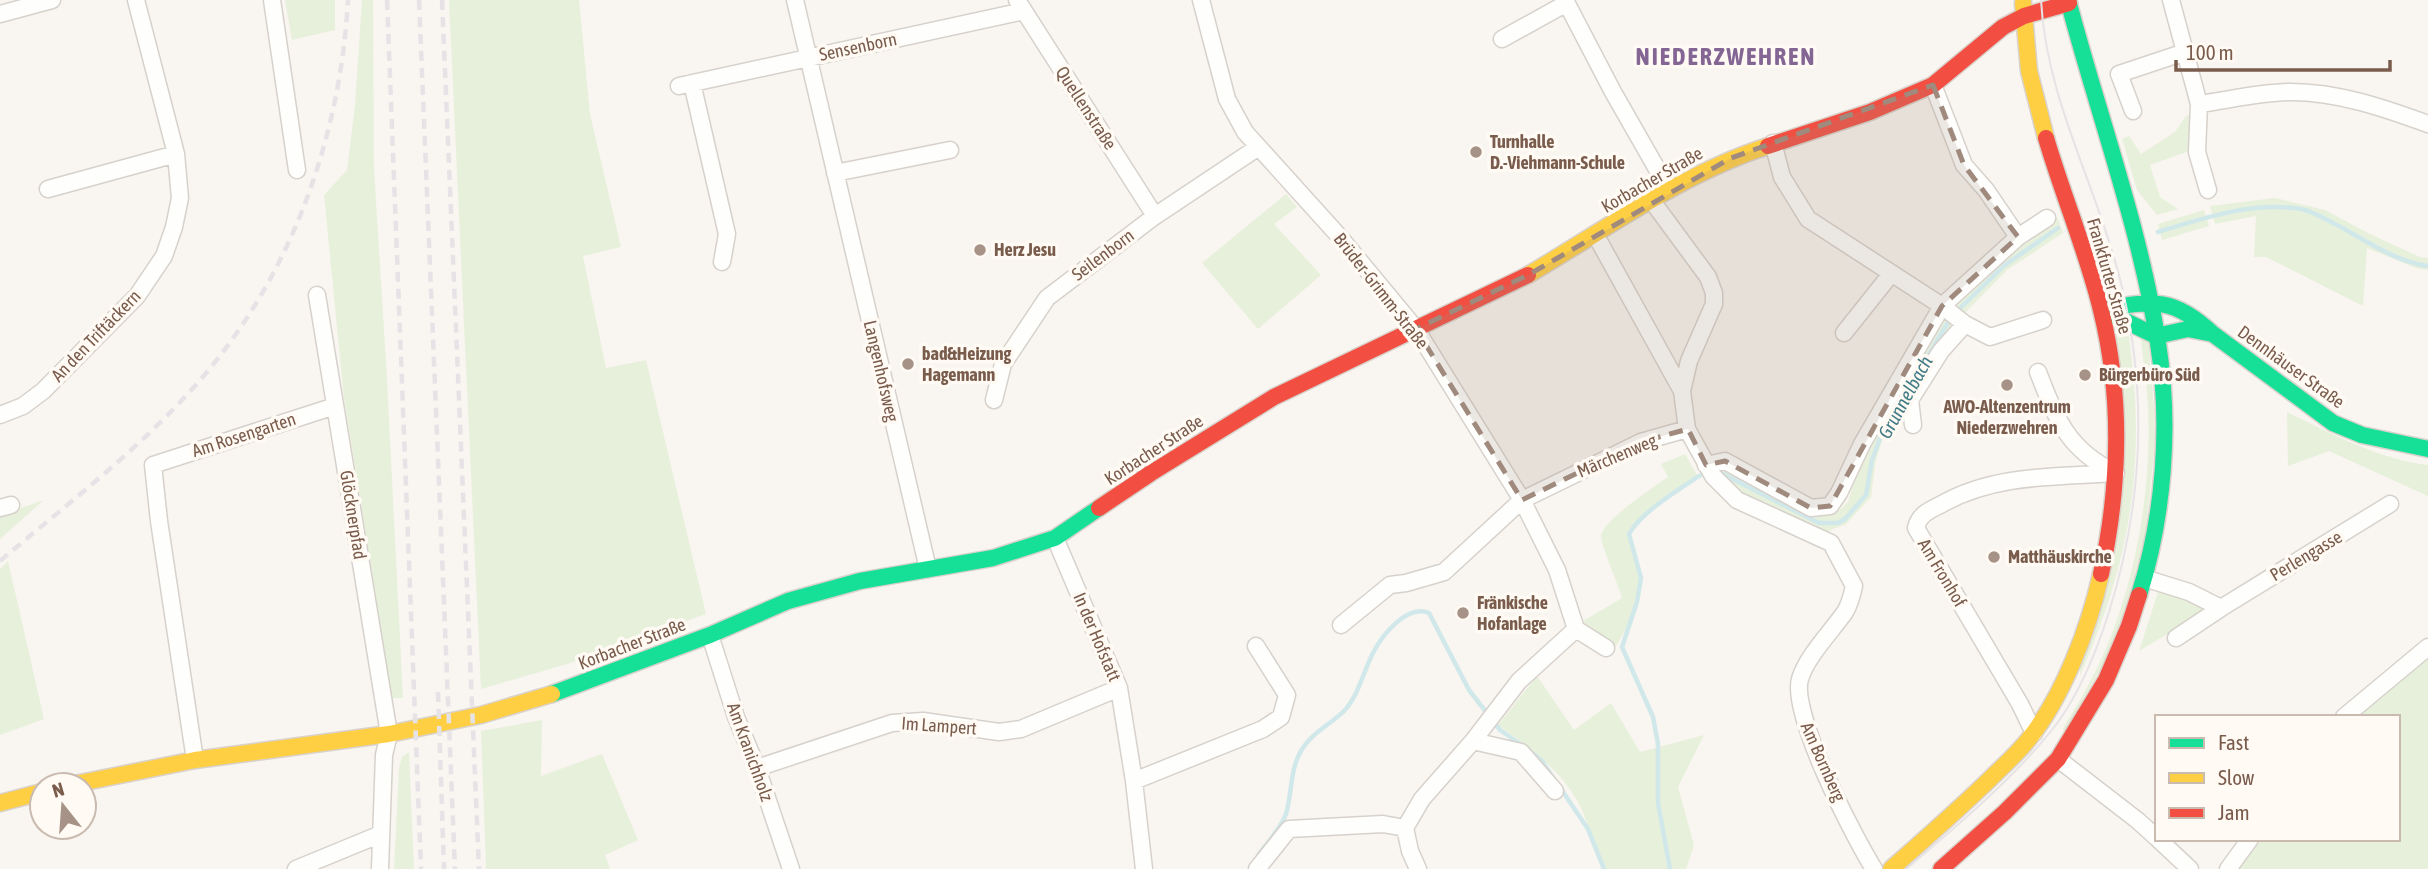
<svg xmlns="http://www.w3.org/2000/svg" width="2428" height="869" font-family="'Asap Condensed',sans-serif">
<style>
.green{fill:#e7f0db}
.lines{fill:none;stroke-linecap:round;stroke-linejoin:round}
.stream{stroke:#d0e8ea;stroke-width:4.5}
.street-casing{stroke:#d7d1cb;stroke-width:19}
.fast-casing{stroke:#d9d2cb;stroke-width:19}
.slow-casing{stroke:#d9d2cb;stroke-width:19}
.jam-casing{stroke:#d9d2cb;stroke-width:19}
.street{stroke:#fefefd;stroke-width:16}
.fast{stroke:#16e098;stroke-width:16}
.slow{stroke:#ffcf43;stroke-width:16}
.jam{stroke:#f24e42;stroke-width:16}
.tram{stroke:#e6e3e7;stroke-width:2}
.rail{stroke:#e6e3e7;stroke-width:4.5;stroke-dasharray:10 7;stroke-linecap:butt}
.marked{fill:#9f8a7d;fill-opacity:0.2;stroke:#9f8a7d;stroke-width:5;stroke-dasharray:14 9;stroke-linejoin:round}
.poi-dot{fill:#a69286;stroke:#fffaf3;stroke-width:2.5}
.labels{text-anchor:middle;stroke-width:7;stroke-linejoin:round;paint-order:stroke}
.street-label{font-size:18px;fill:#7a5c4d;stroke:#fffaf3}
.poi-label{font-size:18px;font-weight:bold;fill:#7a5c4d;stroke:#fffaf3;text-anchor:start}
.water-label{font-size:19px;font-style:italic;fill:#437c86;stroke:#fffaf3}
.district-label{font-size:24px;font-weight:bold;letter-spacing:2px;fill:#846695;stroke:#fffaf3}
</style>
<rect width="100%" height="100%" fill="#f9f5f0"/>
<!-- green -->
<path class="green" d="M 285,0 L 335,0 L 335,30 L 292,40 Z
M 362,0 L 373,0 L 374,169 L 387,379 L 403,698 L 392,698 L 344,398 L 324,195 L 347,170 L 355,105 Z
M 449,0 L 579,0 L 590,114 L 621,247 L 583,256 L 606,368 L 646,360 L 706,614 L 567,664 L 481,689 Z
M 2193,114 L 2192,150 L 2150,165 L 2160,197 L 2178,209 L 2157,215 L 2137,190 L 2122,139 L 2129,136 L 2141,154 L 2175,132 L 2186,116 Z
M 1286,194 L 1297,207 L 1274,224 L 1321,275 L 1258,329 L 1202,263 Z
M 2275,198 L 2325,210 L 2370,234 L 2420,257 L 2428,258 L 2428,270 L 2416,268 L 2367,248 L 2363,306 L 2266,257 L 2254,257 L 2256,216 L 2215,224 L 2210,206 Z
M 2204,210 L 2209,226 L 2162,240 L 2158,224 Z
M 2057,217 L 2063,233 L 2007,270 L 1960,318 L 1920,372 L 1884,434 L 1875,464 L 1871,497 L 1846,524 L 1826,532 C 1784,515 1750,504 1717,471 L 1718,465 L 1825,516 L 1836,513 L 1848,502 L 1864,447 L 1942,306 L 2006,253 Z
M 2119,328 L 2128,330 C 2147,460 2132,556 2080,676 L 2080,661 L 2105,591 L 2116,335 Z
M 2141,338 L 2148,339 L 2154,407 L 2155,444 L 2145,538 L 2115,643 L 2065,732 L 2063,730 L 2065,725 C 2077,705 2089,685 2099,664 C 2135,588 2152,491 2148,407 C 2147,384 2143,361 2141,338 Z
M 2287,412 C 2332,434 2378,459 2428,465 L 2428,496 L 2329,451 L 2288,466 Z
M 1685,454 L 1698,477 C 1683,487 1642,513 1633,527 C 1623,542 1642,564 1641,580 C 1640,603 1628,627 1616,646 L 1605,644 L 1583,621 L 1622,598 C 1619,586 1599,541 1601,535 C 1605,519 1654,487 1668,477 L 1661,464 Z
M 44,500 L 0,539 L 0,515 Z
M 8,561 L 44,719 L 0,735 L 0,569 Z
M 2159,589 L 2201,604 L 2202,613 L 2139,651 Z
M 2428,655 L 2428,869 L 2234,869 L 2257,839 L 2398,839 L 2398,717 L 2355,717 Z
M 1537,676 L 1574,730 L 1611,703 L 1640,752 L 1704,735 L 1678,787 L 1694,845 L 1686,869 L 1604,869 C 1595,849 1590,828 1581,808 C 1563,771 1530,748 1498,725 Z
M 542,720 L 541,776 L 602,754 L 638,840 L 605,855 L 610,869 L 486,869 L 481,731 Z
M 409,752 L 414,869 L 394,869 L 399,768 L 402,757 Z"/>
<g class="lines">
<!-- stream -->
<path class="stream" d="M 2158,232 C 2204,218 2253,201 2301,209 C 2312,211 2325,219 2335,224 C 2364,239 2395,262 2428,266
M 1956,312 L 2005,265 L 2058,228
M 1910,386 L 1950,319
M 1715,473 L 1721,473 L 1819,523 L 1838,523 L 1845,519 L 1866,495 L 1872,460 L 1880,438 L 1905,394
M 1530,751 L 1542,761 L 1554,779
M 1561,789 L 1588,829 L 1604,869
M 1259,854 C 1268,842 1281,828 1286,814 C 1292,794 1290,769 1301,751 C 1311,733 1330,725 1344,711 C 1359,695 1363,672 1373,653 C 1382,635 1407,604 1429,613 L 1469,690 L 1500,730 L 1523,746
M 1670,869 L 1658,803 L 1658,744 L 1653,717 L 1622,647 L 1637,602 L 1641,578 L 1629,534 C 1642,511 1680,489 1702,474 L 1707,474"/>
<!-- street casing -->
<g class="street-casing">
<path id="street" d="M 272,0 L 297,170
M 795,0 L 928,569
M 1017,0 L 1155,216
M 1201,0 L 1227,99 L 1245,132 L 1338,235 L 1416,329 L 1522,500 L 1557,570 L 1576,629 L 1606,648
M 1565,0 L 1613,92 L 1669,190
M 2171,0 L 2199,104 L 2197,152 L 2208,190
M 0,14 L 52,0
M 1502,39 L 1567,3
M 692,83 L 727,234 L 722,262
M 679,86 L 1024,11
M 2199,104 C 2229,100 2261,92 2291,92 C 2338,92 2384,108 2428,124
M 2133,111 L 2119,74 L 2185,52
M 1773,143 L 1782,177 L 1808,219 L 1942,306 L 1965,324 L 1990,337 L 2043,320
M 835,173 L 950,150
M 48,189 L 176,154
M 1652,201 L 1708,277 L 1714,293 L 1714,304 L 1689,361 L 1682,391 L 1687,429 L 1713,476 L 1737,500 L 1831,543 L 1854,586 C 1852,595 1850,604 1845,612 C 1831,632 1807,656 1800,679 C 1790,714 1854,837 1874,869
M 2018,237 L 2047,218
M 1600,243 L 1682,391
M 317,295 L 389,734 L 384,755 L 380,869
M 1844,333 L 1891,274
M 2038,372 C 2056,418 2067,449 2114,472
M 994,400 L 1003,364 L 1047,298 L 1155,216 L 1257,148
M 0,415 L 23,406 L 43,391 L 137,296 L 164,256 L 174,227 L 180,198 L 176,154 L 136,0
M 1913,425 L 1910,400 L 1941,351 L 1965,324
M 1706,465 L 1725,461 L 1811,508 L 1830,506 L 1839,493 L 1862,444 L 1942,306 L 2018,237 L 1986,190 L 1964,165 L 1933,85
M 0,508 L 11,505
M 1055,538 L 1119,688 L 1134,781 L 1263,729 L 1281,717 L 1287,695 L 1256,646
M 2144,578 L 2189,592 L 2221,608 L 2390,504
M 1341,625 L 1390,585 L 1406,583 L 1444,572 L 1522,500 L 1641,442 L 1687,429
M 710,635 L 736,717 L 757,768 L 791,869
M 2176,638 L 2221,608
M 2344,717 L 2428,647
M 2034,733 L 2020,704 L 1916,528 C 1919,514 1930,510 1942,504 C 1995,474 2057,477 2116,473
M 1473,741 L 1521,752 L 1555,791
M 2058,759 L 2137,820 L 2157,838
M 195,760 L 159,521 L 153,465 L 335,406
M 757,768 L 892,723 L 923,721 L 999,732 L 1021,729 L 1119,688
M 1134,781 L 1144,869
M 2158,839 L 2190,869
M 296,869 L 381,834
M 1257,869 L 1289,829 L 1383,824 L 1405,828
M 1418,869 L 1410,851 L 1405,828 L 1422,799 L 1473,741 L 1519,681 L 1576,629
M 2228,869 L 2250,839"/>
</g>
<!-- fast casing -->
<g class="fast-casing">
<path id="fast" d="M 2068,0 C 2098,114 2140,227 2158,343 C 2171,425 2164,516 2139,595
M 2101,309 C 2153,301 2173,296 2213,334 L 2333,423 L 2362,435 L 2428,449
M 2101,309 L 2156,336 L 2188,329 L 2213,334
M 552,694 L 710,635 L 788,601 L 860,581 L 993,558 L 1055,538 L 1099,508"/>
</g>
<!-- slow casing -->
<g class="slow-casing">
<path id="slow" d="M 2023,3 L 2029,71 L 2046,138
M 1528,275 C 1606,229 1681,174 1768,146
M 70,785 L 195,760 L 389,734 L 481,715 L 552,694
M 0,803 L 42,792
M 1891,869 C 1925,839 1958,810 1990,779 C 2003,766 2017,754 2028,740 C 2063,697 2089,628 2101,574"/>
</g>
<!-- jam casing -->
<g class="jam-casing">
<path id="jam" d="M 2046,138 C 2063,196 2087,252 2101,310 C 2123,399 2120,486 2101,574
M 1768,146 L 1870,112 L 1933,85 L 2003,27 L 2024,16 L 2069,3
M 1099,508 L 1151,473 L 1274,397 L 1528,275
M 1941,869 L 2005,812 L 2058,759 L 2106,680 L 2129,626 L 2139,595"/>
</g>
<!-- street -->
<use href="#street" class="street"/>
<!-- fast -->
<use href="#fast" class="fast"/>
<!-- slow -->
<use href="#slow" class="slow"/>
<!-- jam -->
<use href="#jam" class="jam"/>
<!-- tram -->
<path class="tram" d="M 1906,869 C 1956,827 2019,774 2058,722 C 2082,689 2097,650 2109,612 C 2143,503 2148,390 2120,279 C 2096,184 2046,99 2041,0"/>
<!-- rail -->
<path class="rail" d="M 387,0 L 421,869
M 419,0 L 455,869
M 442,0 L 479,869
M 0,561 C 66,505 136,452 194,387 C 289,281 340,142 348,0
M 438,692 L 444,869"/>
</g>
<!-- marked area -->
<path class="marked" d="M 1933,85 L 1964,165 L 2018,237 L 1942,306 L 1830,506 L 1811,508 L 1725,461 L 1706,465 L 1688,429 L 1641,442 L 1522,500 L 1416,329 L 1528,275 L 1731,158 Z"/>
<!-- markers -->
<g class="poi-dot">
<circle cx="1476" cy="152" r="7"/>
<circle cx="980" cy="250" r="7"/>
<circle cx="908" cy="364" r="7"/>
<circle cx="2085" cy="375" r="7"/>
<circle cx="2007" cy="385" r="7"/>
<circle cx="1994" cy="557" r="7"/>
<circle cx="1463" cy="613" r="7"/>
</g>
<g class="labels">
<!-- street labels -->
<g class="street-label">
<text transform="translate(858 47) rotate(-12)" y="6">Sensenborn</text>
<text transform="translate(1086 108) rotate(57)" y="6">Quellenstraße</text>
<text transform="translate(1652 180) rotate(-30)" y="6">Korbacher Straße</text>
<text transform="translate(1103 255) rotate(-37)" y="6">Seilenborn</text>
<text transform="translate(2109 276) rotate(74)" y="6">Frankfurter Straße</text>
<text transform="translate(1381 291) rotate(52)" y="6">Brüder-Grimm-Straße</text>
<text transform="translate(96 336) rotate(-46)" y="6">An den Triftäckern</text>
<text transform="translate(2291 367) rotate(36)" y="6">Dennhäuser Straße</text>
<text transform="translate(881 371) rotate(77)" y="6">Langenhofsweg</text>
<text transform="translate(244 435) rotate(-18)" y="6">Am Rosengarten</text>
<text transform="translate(1154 450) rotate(-33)" y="6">Korbacher Straße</text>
<text transform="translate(1617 456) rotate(-23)" y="6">Märchenweg</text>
<text transform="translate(353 515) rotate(81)" y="6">Glöcknerpfad</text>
<text transform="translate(2306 556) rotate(-31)" y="6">Perlengasse</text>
<text transform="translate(1942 573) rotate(59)" y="6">Am Fronhof</text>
<text transform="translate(1097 637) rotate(67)" y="6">In der Hofstatt</text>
<text transform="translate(632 644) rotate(-21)" y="6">Korbacher Straße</text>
<text transform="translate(939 726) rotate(4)" y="6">Im Lampert</text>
<text transform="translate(750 752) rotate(70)" y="6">Am Kranichholz</text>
<text transform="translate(1823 762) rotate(66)" y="6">Am Bornberg</text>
</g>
<!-- poi labels -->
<g class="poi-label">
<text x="1490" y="148">Turnhalle<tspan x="1490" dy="21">D.-Viehmann-Schule</tspan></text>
<text x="994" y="256">Herz Jesu</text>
<text x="922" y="360">bad&amp;Heizung<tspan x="922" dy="21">Hagemann</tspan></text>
<text x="2099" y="381">Bürgerbüro Süd</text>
<text x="2007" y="413" text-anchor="middle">AWO-Altenzentrum<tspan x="2007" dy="21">Niederzwehren</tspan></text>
<text x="2008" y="563">Matthäuskirche</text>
<text x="1477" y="609">Fränkische<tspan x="1477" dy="21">Hofanlage</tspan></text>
</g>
<!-- water labels -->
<g class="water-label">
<text transform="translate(1905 397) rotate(-61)" y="7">Grunnelbach</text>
</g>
<!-- district labels -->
<g class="district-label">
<text x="1726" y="65">NIEDERZWEHREN</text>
</g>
</g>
<!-- legend -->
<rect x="2155" y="715" width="245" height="126" fill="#fffaf3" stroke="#cabbb1" stroke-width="2"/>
<rect x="2169" y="738" width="35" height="10" fill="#16e098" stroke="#cabbb1" stroke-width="2"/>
<text x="2218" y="750" font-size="21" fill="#7a5c4d">Fast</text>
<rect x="2169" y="773" width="35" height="10" fill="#ffcf43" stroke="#cabbb1" stroke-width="2"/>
<text x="2218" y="785" font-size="21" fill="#7a5c4d">Slow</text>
<rect x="2169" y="808" width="35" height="10" fill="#f24e42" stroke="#cabbb1" stroke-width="2"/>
<text x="2218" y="820" font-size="21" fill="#7a5c4d">Jam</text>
<!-- north arrow -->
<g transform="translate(63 806) rotate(343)"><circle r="33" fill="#fffaf3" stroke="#cabbb1" stroke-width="2"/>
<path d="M0-5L12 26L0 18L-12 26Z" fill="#a69286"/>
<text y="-10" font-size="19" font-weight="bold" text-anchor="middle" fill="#7a5c4d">N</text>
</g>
<!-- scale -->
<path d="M2176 60v10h214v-10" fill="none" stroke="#7a5c4d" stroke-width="3.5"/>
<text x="2186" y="60" font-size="21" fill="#7a5c4d" stroke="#fffaf3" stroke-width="5" paint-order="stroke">100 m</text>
</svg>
